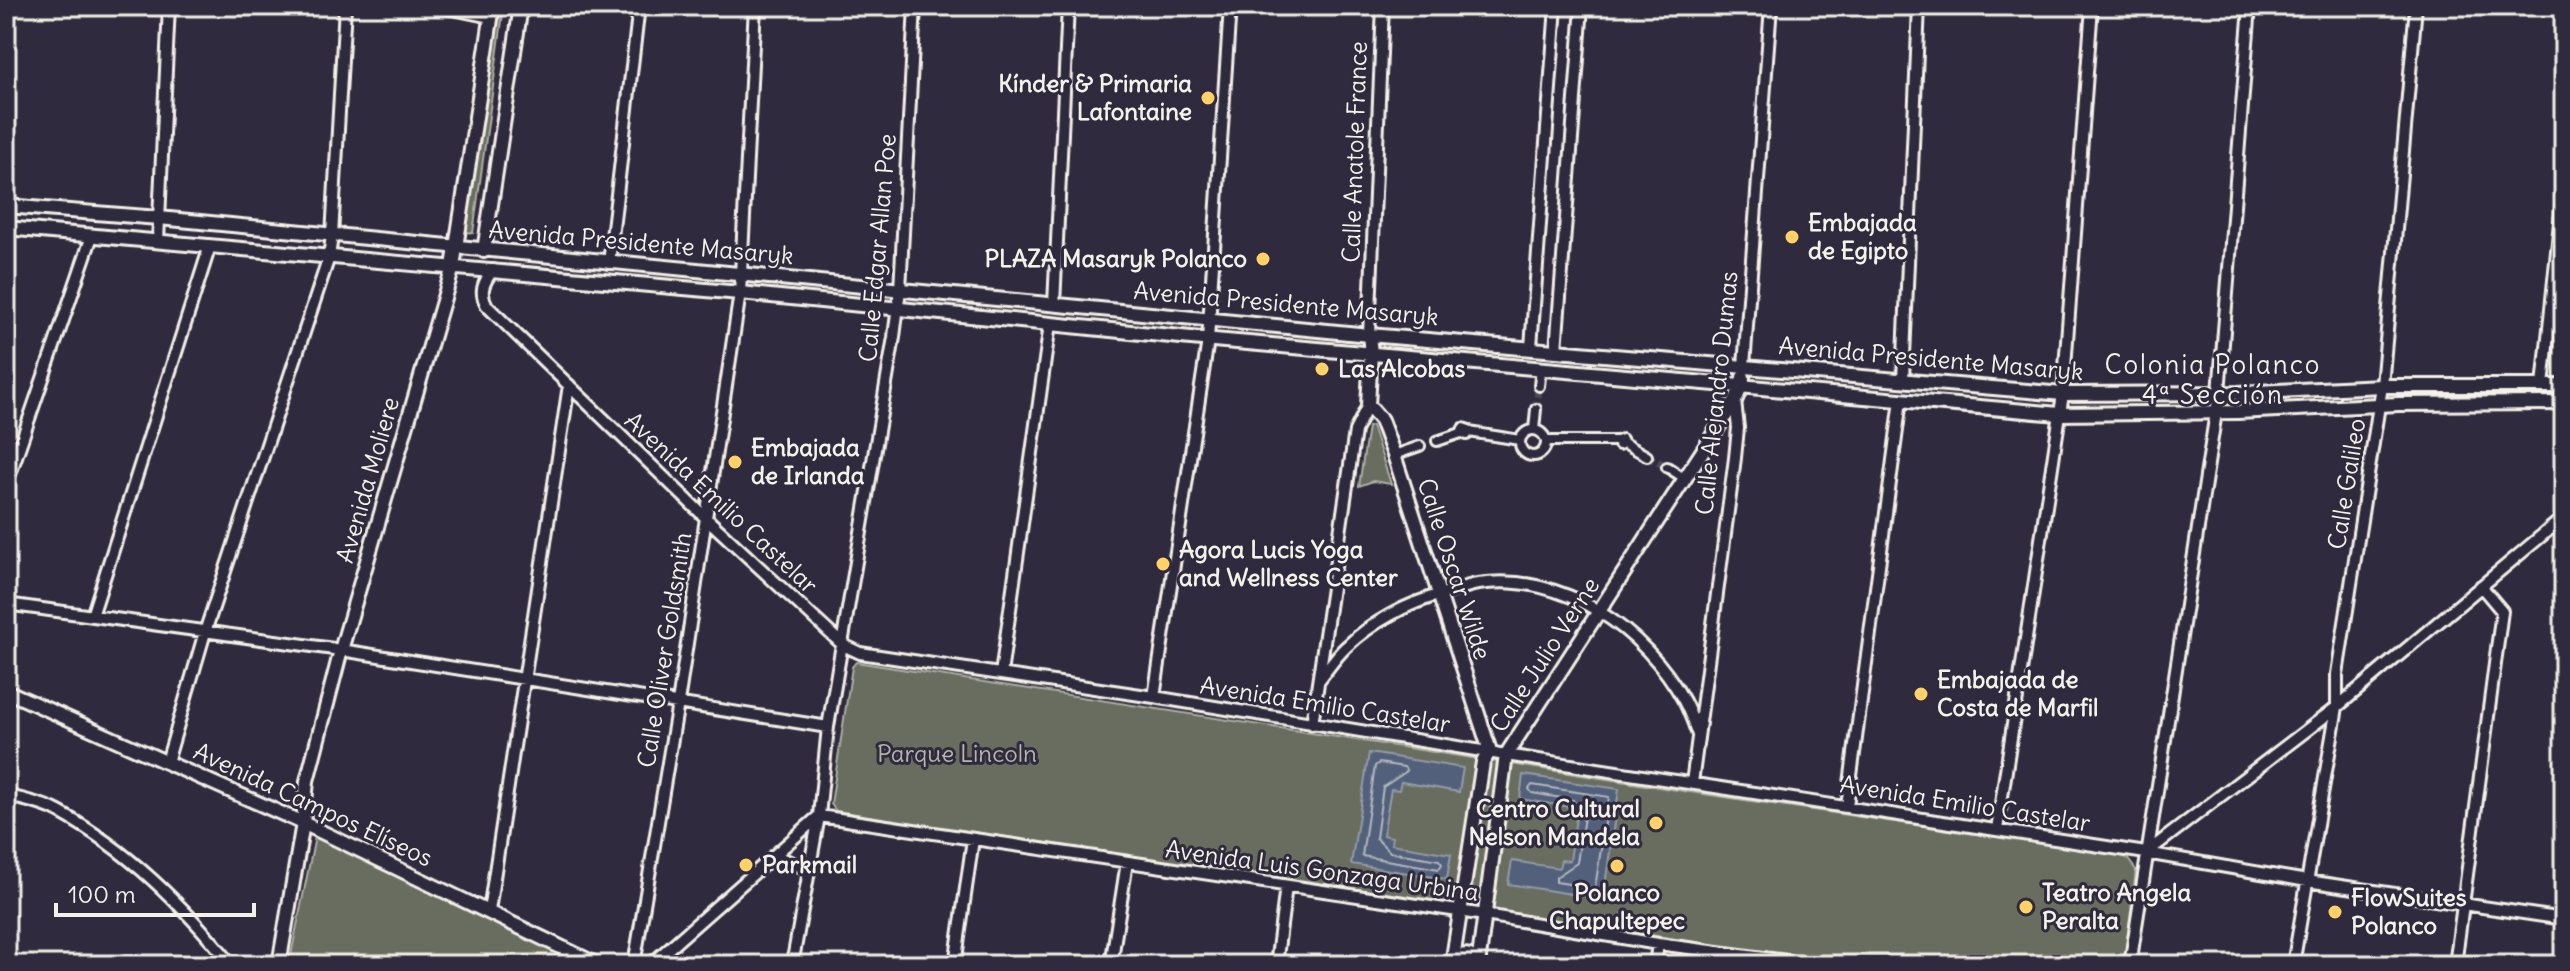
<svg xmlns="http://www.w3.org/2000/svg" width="2570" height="971" font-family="Delius,sans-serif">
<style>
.green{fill:#676d5f;stroke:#aeafa4;stroke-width:2}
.water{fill:#52617c;stroke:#939ba7;stroke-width:2}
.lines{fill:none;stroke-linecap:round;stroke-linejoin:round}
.shore{stroke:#b3b7bd;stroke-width:2}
.pedestrian-tunnel{stroke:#4d4857;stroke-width:8;stroke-dasharray:8 4;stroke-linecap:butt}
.pedestrian-casing{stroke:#f4f1e8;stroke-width:14}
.minor-casing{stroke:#f4f1e8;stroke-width:16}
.tertiary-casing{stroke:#f4f1e8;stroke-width:18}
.pedestrian{stroke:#2f2a3d;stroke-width:8}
.minor{stroke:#2f2a3d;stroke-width:10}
.tertiary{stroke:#2f2a3d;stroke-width:12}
.poi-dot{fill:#ffd166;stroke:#2f2a3d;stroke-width:3}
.labels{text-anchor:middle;stroke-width:6;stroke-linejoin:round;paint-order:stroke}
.poi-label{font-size:24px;font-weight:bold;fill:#f4f1e8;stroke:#2f2a3d;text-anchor:start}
.street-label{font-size:24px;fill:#f4f1e8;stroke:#2f2a3d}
.park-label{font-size:24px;fill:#b5b6aa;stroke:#2f2a3d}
.neighbourhood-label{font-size:26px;letter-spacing:2px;fill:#f4f1e8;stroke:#2f2a3d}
</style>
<rect width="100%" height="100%" fill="#2f2a3d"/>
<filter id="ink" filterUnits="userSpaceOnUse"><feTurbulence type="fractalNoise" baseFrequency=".0125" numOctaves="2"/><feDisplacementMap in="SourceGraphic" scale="16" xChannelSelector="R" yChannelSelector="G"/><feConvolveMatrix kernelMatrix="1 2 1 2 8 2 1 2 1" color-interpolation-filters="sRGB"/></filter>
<g filter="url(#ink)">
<!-- green -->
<path class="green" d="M 493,6 L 504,6 L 473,233 L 461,231 Z
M 1371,426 L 1372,426 L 1391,484 L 1373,481 L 1359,486 L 1368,427 Z
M 856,662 L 1690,792 L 2120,855 L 2127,858 L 2136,870 L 2124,965 L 1846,965 L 836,811 L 831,804 L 852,667 Z
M 316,832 L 486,913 L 583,965 L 289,965 Z"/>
<!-- water -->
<path class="water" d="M 1369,753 L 1463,768 L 1459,792 L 1401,782 L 1399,790 L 1391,789 L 1383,835 L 1392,837 L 1391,844 L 1451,854 L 1447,879 L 1351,864 Z
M 1523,775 L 1619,789 L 1603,899 L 1508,884 L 1512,861 L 1559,868 L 1561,860 L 1570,861 L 1576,817 L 1569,816 L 1570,807 L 1520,799 Z"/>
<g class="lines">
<!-- shore -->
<path class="shore" d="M 1379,763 L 1404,767 L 1407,771 L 1383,787 L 1376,838 L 1390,852 L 1439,860 L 1442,864 L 1439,869 L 1362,856 L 1375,766 Z
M 1532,785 L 1609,797 L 1595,888 L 1556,882 L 1556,877 L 1577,863 L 1584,817 L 1573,800 L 1532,793 L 1529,789 Z"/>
<!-- pedestrian-tunnel -->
<path class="pedestrian-tunnel" d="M 1536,409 L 1539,386
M 1647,456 L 1667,467"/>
<!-- pedestrian casing -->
<g class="pedestrian-casing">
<path id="pedestrian" d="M 1539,386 L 1541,368
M1520 443a13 13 0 1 1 26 0a13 13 0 1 1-26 0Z
M 1534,430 L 1536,409
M 1469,432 L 1520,440
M 1437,441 L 1461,433 L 1463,428 L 1469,430 L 1467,435 L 1461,433
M 1547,441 L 1617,441
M 1624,443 L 1622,439 L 1617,441 L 1619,445 L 1624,443 L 1647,456
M 1394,455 L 1420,446
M 1667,467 L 1684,478"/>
</g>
<!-- minor casing -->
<g class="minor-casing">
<path id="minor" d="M 438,6 L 491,17
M 158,241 L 169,6
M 609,263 L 639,6
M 493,270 C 483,283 479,292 487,306 L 706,518 L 843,645 L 860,653 L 1154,697 L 1506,755 L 2146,853 L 2307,881 L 2564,919
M 1054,305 L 1068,6
M 1369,335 L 1383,6
M 1531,347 L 1556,6
M 1556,350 L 1582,6
M 1744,366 L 1771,6
M 1903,380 L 1919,6
M 2543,386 L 2564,184
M 6,486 L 92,236
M 6,604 L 341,650 L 828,727
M 92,616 L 210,246
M 1001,674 L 1050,324
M 1319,680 C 1328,669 1336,656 1346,647 C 1372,622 1408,603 1442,594 C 1454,591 1466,586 1478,584 C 1562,571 1646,630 1684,701 C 1690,712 1694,724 1698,735
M 1154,697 L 1208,340 L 1230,6
M 1312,724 L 1355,431 L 1368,405
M 167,762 L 205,632 L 329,257 L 332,236 L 345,6
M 1692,783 L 1735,458 L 1738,428 L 1735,401
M 6,795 C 23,800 43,803 59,812 C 128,850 182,904 232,965
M 1847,806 L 1901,400
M 819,816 L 1485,915 L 1658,944 L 1818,965
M 1997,830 L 2063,394 L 2092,6
M 2146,853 L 2337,707 L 2564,517
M 775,856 L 810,870
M 489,911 L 569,385
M 634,965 L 678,703 L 740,293 L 755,6
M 650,965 L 819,816
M 792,965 L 819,816 L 828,727 L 894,337 L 900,290 L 915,6
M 955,965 L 973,839
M 1111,965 L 1127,862
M 1276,965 L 1286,886
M 1655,965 L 1658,944
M 2130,965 L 2219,393 L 2250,6
M 2293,965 L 2337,707 L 2337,674 L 2382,386 L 2416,6
M 2455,965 L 2502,611 L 2481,586"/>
</g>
<!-- tertiary casing -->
<g class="tertiary-casing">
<path id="tertiary" d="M 6,206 L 159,218 L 1369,335 L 2063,394 L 2238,393 L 2382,386 L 2564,386
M 6,228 L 740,293 L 1191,338 L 2059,414 L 2238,412 L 2398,404 L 2564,403
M 484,251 L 521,6
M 1369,335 L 1371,353 L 1368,405 L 1381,420 L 1394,455 L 1490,751 L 1483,762 L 1452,965
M 6,691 L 303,823 L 598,965
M 1453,962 C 1462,952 1472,953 1478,965
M 279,965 L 303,823 L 307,781 L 341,650 L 453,267 L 493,6
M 1478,965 L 1506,755 L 1735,401 L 1742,385 L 1743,377"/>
</g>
<!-- pedestrian -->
<use href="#pedestrian" class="pedestrian"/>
<!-- minor -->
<use href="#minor" class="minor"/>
<!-- tertiary -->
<use href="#tertiary" class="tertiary"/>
</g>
</g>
<!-- markers -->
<g class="poi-dot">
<circle cx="1208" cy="98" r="8"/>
<circle cx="1792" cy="237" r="8"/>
<circle cx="1263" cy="259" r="8"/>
<circle cx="1322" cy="369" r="8"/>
<circle cx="735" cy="462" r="8"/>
<circle cx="1163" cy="564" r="8"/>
<circle cx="1921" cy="694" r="8"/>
<circle cx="1656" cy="823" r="8"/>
<circle cx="746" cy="865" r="8"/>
<circle cx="1617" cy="866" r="8"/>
<circle cx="2026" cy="907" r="8"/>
<circle cx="2335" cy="912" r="8"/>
</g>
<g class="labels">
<!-- poi labels -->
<g class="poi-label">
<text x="1192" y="92" text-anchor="end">Kínder &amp; Primaria<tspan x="1192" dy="28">Lafontaine</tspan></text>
<text x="1808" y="231">Embajada<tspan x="1808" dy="28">de Egipto</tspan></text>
<text x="1247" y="267" text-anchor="end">PLAZA Masaryk Polanco</text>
<text x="1338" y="377">Las Alcobas</text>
<text x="751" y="456">Embajada<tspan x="751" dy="28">de Irlanda</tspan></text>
<text x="1179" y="558">Agora Lucis Yoga<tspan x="1179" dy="28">and Wellness Center</tspan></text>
<text x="1937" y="688">Embajada de<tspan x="1937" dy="28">Costa de Marfil</tspan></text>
<text x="1640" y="817" text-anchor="end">Centro Cultural<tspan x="1640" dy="28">Nelson Mandela</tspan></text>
<text x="762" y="873">Parkmail</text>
<text x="1617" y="901" text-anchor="middle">Polanco<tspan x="1617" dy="28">Chapultepec</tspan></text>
<text x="2042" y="901">Teatro Angela<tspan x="2042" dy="28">Peralta</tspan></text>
<text x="2351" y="906">FlowSuites<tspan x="2351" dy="28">Polanco</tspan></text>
</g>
<!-- street labels -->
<g class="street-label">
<text transform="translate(1355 152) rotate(-88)" y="8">Calle Anatole France</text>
<text transform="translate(641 243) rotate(5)" y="8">Avenida Presidente Masaryk</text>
<text transform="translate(878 248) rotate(-85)" y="8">Calle Edgar Allan Poe</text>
<text transform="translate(1286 304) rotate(5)" y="8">Avenida Presidente Masaryk</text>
<text transform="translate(1931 359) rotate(5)" y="8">Avenida Presidente Masaryk</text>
<text transform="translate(1717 393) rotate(-84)" y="8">Calle Alejandro Dumas</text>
<text transform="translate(368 480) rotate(-74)" y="8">Avenida Moliere</text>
<text transform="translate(2347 484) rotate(-81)" y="8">Calle Galileo</text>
<text transform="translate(721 503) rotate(43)" y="8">Avenida Emilio Castelar</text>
<text transform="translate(1454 569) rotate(72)" y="8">Calle Oscar Wilde</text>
<text transform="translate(665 650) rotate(-81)" y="8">Calle Oliver Goldsmith</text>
<text transform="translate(1545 655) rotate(-57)" y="8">Calle Julio Verne</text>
<text transform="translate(1325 705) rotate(9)" y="8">Avenida Emilio Castelar</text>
<text transform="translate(1965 804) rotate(9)" y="8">Avenida Emilio Castelar</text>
<text transform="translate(313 805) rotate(25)" y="8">Avenida Campos Elíseos</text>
<text transform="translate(1322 871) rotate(8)" y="8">Avenida Luis Gonzaga Urbina</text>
</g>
<!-- park labels -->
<g class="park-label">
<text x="957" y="762">Parque Lincoln</text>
</g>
<!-- neighbourhood labels -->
<g class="neighbourhood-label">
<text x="2213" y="374">Colonia Polanco<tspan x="2213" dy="30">4ª Sección</tspan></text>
</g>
</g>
<!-- margin -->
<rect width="2570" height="971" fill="none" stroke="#2f2a3d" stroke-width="32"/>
<rect x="16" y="16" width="2538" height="939" fill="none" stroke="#f4f1e8" stroke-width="3" filter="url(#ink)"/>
<!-- scale -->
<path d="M56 903v12h198v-12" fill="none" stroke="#f4f1e8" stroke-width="4"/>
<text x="68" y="903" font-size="24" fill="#f4f1e8" stroke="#2f2a3d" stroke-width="6" paint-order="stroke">100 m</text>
</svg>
